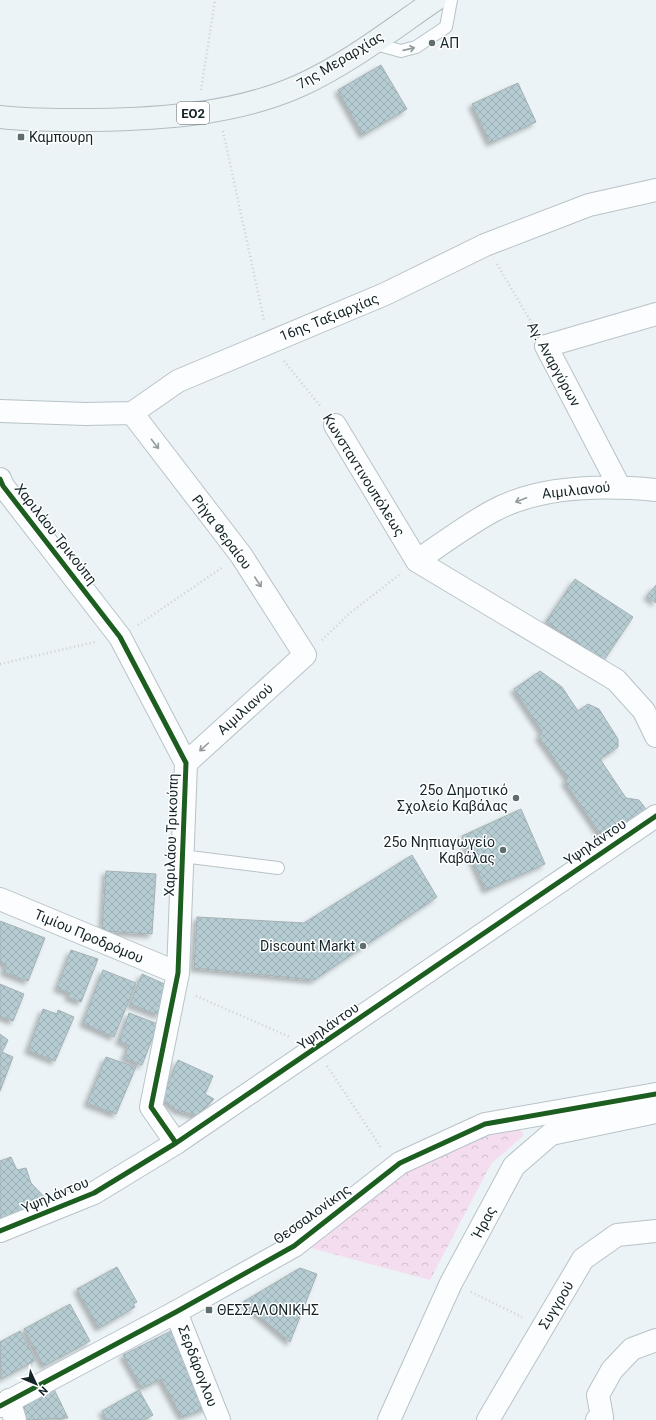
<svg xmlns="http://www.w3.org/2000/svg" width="656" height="1420" font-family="Roboto,sans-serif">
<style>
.park{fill:url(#park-crowns)}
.building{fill:url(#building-cross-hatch);stroke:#a6b1b5;filter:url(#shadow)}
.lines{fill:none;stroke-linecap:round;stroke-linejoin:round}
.service-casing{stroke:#b8c3c7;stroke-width:14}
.minor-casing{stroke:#b8c3c7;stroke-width:24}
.tertiary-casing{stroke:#b8c3c7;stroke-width:24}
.primary-casing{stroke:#b0bec2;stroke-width:24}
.path{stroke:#ccd0d0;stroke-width:2.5;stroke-dasharray:1 3;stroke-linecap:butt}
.service{stroke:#fcfdfe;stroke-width:12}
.minor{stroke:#fcfdfe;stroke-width:22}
.tertiary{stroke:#fcfdfe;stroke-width:22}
.primary{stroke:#edf4f6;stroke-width:22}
.cycleway-casing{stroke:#fff;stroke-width:8}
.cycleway{stroke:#1b5e20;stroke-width:5}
.oneway{stroke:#949b9e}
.poi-dot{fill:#5f6c70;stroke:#fff;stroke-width:1.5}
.labels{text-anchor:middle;stroke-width:3;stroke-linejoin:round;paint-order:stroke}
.shield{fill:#fff;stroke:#5a6668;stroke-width:1}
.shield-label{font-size:13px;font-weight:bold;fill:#142428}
.poi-label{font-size:14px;fill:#142428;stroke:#fff;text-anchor:start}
.street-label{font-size:14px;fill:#142428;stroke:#fff}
</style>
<defs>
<pattern id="park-crowns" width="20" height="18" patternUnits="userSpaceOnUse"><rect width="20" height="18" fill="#f4ddef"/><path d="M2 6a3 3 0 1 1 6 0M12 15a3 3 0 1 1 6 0" fill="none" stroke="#d0becd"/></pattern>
<pattern id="building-cross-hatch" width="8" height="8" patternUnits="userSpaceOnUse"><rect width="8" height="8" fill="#b5ccd3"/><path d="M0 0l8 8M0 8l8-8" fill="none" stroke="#9bafb5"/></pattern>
<filter id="shadow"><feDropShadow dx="-3.5" dy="3.5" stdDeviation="2" flood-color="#0004"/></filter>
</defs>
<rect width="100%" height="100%" fill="#ebf3f6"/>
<!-- park -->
<path class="park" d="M 517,1125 L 524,1135 L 491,1164 L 430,1280 L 307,1247 L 418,1161 Z"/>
<!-- building -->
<path class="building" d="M 381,65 L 407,109 L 363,135 L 338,90 Z
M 518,83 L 536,122 L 490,143 L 472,104 Z
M 575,579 L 633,617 L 604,660 L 546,622 Z
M 656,585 L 656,603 L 647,596 Z
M 540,671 L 562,687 L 578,711 L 588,704 L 599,709 L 618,739 L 618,747 L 600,759 L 626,798 L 639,800 L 646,809 L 642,820 L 608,845 L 565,782 L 568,778 L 539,737 L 542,731 L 514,689 Z
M 521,809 L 545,864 L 486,890 L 462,836 Z
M 412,855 L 437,897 L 314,980 L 194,968 L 197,917 L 304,923 Z
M 106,871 L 156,874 L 152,934 L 102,931 Z
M 0,921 L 45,938 L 28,981 L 4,972 L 6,964 L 0,962 Z
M 71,950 L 98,959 L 81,1002 L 68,997 L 70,993 L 57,988 Z
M 103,970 L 136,983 L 114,1037 L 83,1023 Z
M 142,974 L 169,986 L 159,1015 L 130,1004 Z
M 0,984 L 24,994 L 13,1021 L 0,1016 Z
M 43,1009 L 57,1014 L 58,1010 L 74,1017 L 55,1061 L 28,1050 Z
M 129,1013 L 158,1024 L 142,1065 L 124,1058 L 129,1045 L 119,1041 Z
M 0,1034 L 8,1040 L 2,1052 L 13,1057 L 0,1091 Z
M 106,1057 L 136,1067 L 116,1114 L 87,1103 Z
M 178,1060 L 213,1076 L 205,1094 L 214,1099 L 198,1116 L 177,1110 L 162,1098 Z
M 11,1157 L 17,1170 L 26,1168 L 31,1183 L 51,1204 L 0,1223 L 0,1161 Z
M 117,1267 L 137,1302 L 133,1304 L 135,1307 L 99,1328 L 77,1289 Z
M 300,1268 L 317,1274 L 290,1342 L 243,1302 Z
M 70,1304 L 90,1341 L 44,1366 L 24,1329 Z
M 177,1328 L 212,1406 L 182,1417 L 161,1379 L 142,1388 L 123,1355 Z
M 20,1331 L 36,1360 L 1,1379 L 0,1342 Z
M 52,1385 L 68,1418 L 27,1420 L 21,1403 Z
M 139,1390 L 153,1415 L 144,1420 L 107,1420 L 102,1411 Z"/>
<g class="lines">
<!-- service casing -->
<g class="service-casing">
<path id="service" d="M 372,43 L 401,51 L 416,47 L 446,27 L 451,0
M 182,856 L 278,868"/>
</g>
<!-- minor casing -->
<g class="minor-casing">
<path id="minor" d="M 0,411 L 86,414 L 132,413 L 178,381 L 385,294 L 485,245 L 589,205 L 656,190
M 132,413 L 241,555 L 305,655 L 186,763
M 335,425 L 417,561 L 616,680 L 644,711 L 656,736
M 0,479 L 3,486 L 120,637 L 186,763 L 178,973 L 151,1107 L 176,1143
M 619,486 L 546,346 L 656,314
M 417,561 C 441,544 466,526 491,512 C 539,485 603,485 656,490
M 0,899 L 178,973
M 176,1312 L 219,1420
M 9,1400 L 15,1420
M 389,1420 L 451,1283 L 514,1166 L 551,1134 L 656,1112
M 488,1420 L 583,1259 L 617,1235 L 656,1231
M 597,1420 L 602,1417 L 598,1395 L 612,1370 L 632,1349 L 656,1340"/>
</g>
<!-- tertiary casing -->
<g class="tertiary-casing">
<path id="tertiary" d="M 0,1231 L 94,1193 L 176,1143 L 656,816
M 0,1406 L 176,1312 L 294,1246 L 400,1163 L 485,1124 L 656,1094"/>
</g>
<!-- primary casing -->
<g class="primary-casing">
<path id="primary" d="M 0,117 C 31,121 62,120 94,120 C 162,119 236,114 299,86 C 348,64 391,30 435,0"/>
</g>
<!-- path -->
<path class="path" d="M 201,90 L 215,0
M 223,131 L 264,320
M 497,264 L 534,327
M 284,361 L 321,407
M 138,625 L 223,567
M 322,640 L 350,613 L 399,575
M 0,664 L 95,642
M 196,996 L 290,1037
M 327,1066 L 382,1149
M 471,1292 L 522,1317"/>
<!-- service -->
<use href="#service" class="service"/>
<!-- minor -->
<use href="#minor" class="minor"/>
<!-- tertiary -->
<use href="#tertiary" class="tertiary"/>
<!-- primary -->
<use href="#primary" class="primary"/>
<!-- cycleway casing -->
<g class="cycleway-casing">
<path id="cycleway" d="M 0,479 L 3,486 L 120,637 L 186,763 L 178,973 L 151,1107 L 176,1143
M 0,1231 L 94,1193 L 176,1143 L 656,816
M 0,1406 L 176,1312 L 294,1246 L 400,1163 L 485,1124 L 656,1094"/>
</g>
<!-- cycleway -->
<use href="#cycleway" class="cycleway"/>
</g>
<!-- one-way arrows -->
<defs><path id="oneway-shaft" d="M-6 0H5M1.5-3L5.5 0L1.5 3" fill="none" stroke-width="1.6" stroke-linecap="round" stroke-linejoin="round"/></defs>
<g class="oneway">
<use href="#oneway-shaft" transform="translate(409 49) rotate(-13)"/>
<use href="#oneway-shaft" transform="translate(155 444) rotate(52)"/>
<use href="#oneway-shaft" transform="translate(521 500) rotate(159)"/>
<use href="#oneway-shaft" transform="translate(258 582) rotate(57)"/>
<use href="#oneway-shaft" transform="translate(204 747) rotate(138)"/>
</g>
<!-- markers -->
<g class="poi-dot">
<circle cx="432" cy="43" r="4"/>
<rect x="17" y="133" width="8" height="8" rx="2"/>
<circle cx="516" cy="798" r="4"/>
<circle cx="503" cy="850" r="4"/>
<circle cx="363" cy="946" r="4"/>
<rect x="205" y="1306" width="8" height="8" rx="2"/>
</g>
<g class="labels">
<!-- shield labels -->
<rect class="shield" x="177" y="102" width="32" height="22" rx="3"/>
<g class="shield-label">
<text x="193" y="118">ΕΟ2</text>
</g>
<!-- poi labels -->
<g class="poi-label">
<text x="440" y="48">ΑΠ</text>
<text x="29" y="142">Καμπουρη</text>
<text x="508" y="795" text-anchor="end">25ο Δημοτικό<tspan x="508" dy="16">Σχολείο Καβάλας</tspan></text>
<text x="495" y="847" text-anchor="end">25ο Νηπιαγωγείο<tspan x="495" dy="16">Καβάλας</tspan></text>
<text x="355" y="951" text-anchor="end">Discount Markt</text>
<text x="217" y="1315">ΘΕΣΣΑΛΟΝΙΚΗΣ</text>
</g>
<!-- street labels -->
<g class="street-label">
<text transform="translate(340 60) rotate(-31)" y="5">7ης Μεραρχίας</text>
<text transform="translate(329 317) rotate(-22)" y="5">16ης Ταξιαρχίας</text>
<text transform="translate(554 364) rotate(61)" y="5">Αγ. Αναργύρων</text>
<text transform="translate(364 475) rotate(58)" y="5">Κωνσταντινουπόλεως</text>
<text transform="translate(576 490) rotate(-6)" y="5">Αιμιλιανού</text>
<text transform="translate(222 532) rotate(53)" y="5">Ρήγα Φεραίου</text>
<text transform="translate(56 534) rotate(52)" y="5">Χαριλάου Τρικούπη</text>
<text transform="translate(245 709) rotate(-42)" y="5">Αιμιλιανού</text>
<text transform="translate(171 835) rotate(-88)" y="5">Χαριλάου Τρικούπη</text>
<text transform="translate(595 842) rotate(-34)" y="5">Υψηλάντου</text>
<text transform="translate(89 936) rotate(23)" y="5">Τιμίου Προδρόμου</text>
<text transform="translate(328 1026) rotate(-35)" y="5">Υψηλάντου</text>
<text transform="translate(55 1195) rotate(-23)" y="5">Υψηλάντου</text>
<text transform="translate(312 1214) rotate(-36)" y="5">Θεσσαλονίκης</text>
<text transform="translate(484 1222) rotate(-62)" y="5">Ήρας</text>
<text transform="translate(556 1305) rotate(-59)" y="5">Συγγρού</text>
<text transform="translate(198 1366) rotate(69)" y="5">Σερδάρογλου</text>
</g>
</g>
<!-- north arrow -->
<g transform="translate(36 1384) rotate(134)" stroke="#ffffff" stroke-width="3" paint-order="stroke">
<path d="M0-3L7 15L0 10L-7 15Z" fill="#142428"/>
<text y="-6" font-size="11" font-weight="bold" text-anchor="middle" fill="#142428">N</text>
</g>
</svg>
